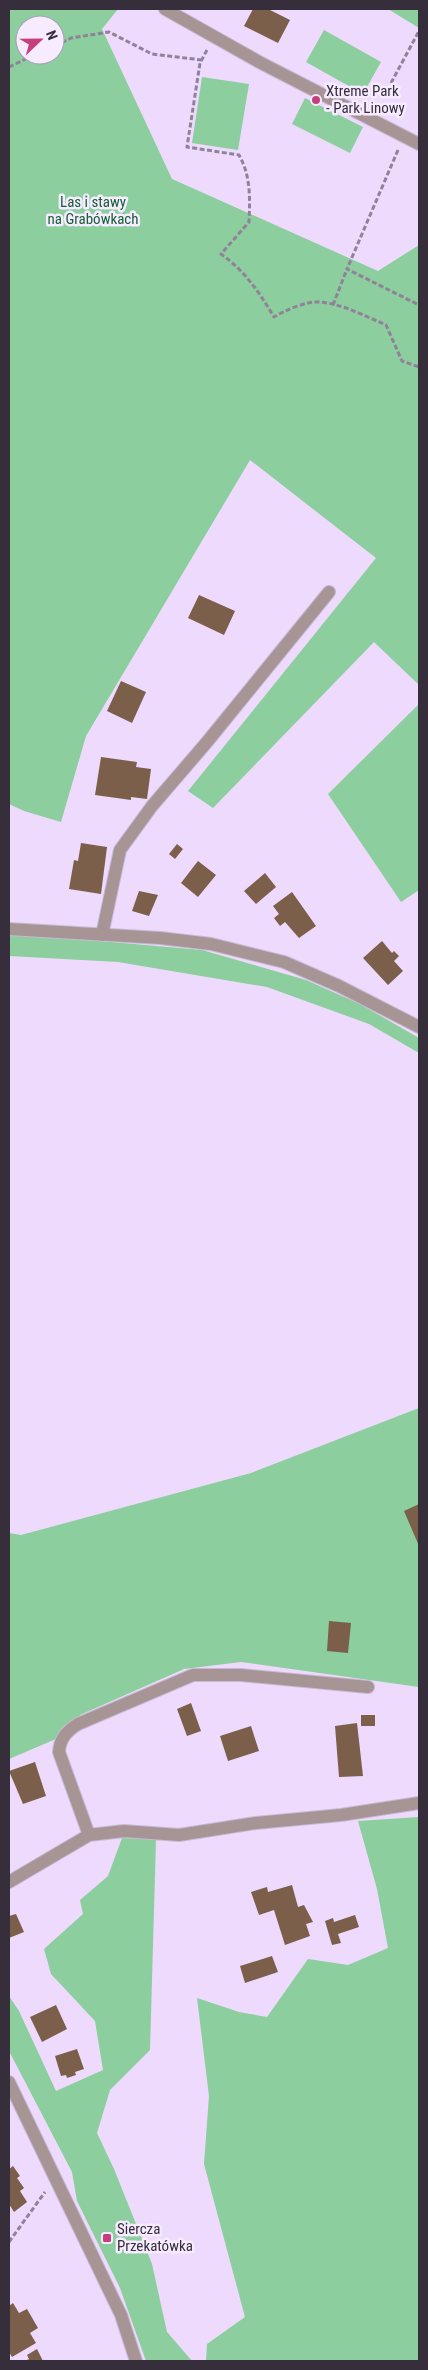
<svg xmlns="http://www.w3.org/2000/svg" width="428" height="2370" font-family="'Roboto Condensed',sans-serif">
<style>
.green{fill:#8cce9e;fill-rule:evenodd}
.building{fill:#7b5f4a}
.lines{fill:none;stroke-linecap:round;stroke-linejoin:round}
.minor-casing{stroke:#c8b8d5;stroke-width:14}
.path{stroke:#8f8299;stroke-width:3;stroke-dasharray:5 2.5;stroke-linecap:butt}
.minor{stroke:#a79495;stroke-width:12}
.poi-dot{fill:#c63e7c;stroke:#f6ebff;stroke-width:2}
.labels{text-anchor:middle;stroke-width:5;stroke-linejoin:round;paint-order:stroke}
.poi-label{font-size:15px;fill:#362f3b;stroke:#f6ebff;text-anchor:start}
.park-label{font-size:15px;fill:#176135;stroke:#f6ebff}
</style>
<rect width="100%" height="100%" fill="#eddafc"/>
<!-- green -->
<path class="green" d="M 9,9 L 118,9 L 102,29 L 172,179 L 378,271 L 419,245 L 419,685 L 374,642 L 213,808 L 188,791 L 376,558 L 250,460 L 86,736 L 61,822 L 24,811 L 9,804 ZM 25,25 L 55,25 L 55,55 L 25,55 Z
M 388,9 L 419,9 L 419,28 Z
M 324,30 L 381,62 L 363,94 L 306,62 Z
M 202,77 L 249,84 L 238,150 L 192,143 Z
M 305,98 L 363,127 L 350,153 L 292,124 Z
M 419,704 L 419,890 L 401,902 L 328,794 Z
M 9,933 L 202,950 L 306,980 L 360,1004 L 419,1038 L 419,1053 L 369,1024 L 267,987 L 118,962 L 9,956 Z
M 419,1408 L 419,1687 L 241,1662 L 184,1669 L 80,1715 L 84,1727 L 9,1759 L 9,1533 L 21,1535 L 251,1473 Z
M 419,1817 L 419,2361 L 206,2361 L 207,2344 L 245,2317 L 204,2164 L 209,2096 L 197,1998 L 239,2012 L 267,2017 L 308,1959 L 348,1965 L 388,1948 L 377,1889 L 358,1821 Z
M 122,1838 L 156,1839 L 150,2050 L 110,2090 L 97,2133 L 114,2169 L 152,2264 L 167,2332 L 192,2361 L 146,2361 L 120,2288 L 77,2201 L 72,2172 L 9,2051 L 9,1996 L 19,2011 L 56,2091 L 103,2070 L 95,2021 L 51,1974 L 44,1949 L 83,1914 L 80,1900 L 108,1876 Z"/>
<!-- building -->
<path class="building" d="M 253,9 L 268,9 L 290,20 L 278,43 L 244,26 Z
M 199,595 L 235,611 L 224,635 L 188,618 Z
M 121,681 L 146,692 L 132,723 L 107,711 Z
M 101,757 L 137,762 L 136,767 L 151,769 L 147,799 L 131,797 L 131,800 L 95,795 Z
M 81,843 L 107,847 L 101,894 L 69,889 L 74,860 L 78,861 Z
M 177,844 L 183,849 L 175,859 L 169,854 Z
M 198,861 L 216,875 L 198,897 L 181,883 Z
M 265,873 L 276,887 L 256,904 L 244,891 Z
M 139,891 L 158,895 L 149,916 L 132,911 Z
M 292,892 L 316,926 L 299,938 L 285,922 L 280,926 L 274,918 L 279,914 L 273,906 Z
M 382,941 L 392,953 L 394,951 L 399,956 L 394,961 L 403,971 L 388,985 L 363,958 Z
M 419,1504 L 419,1546 L 404,1511 Z
M 329,1621 L 351,1623 L 348,1653 L 327,1651 Z
M 191,1703 L 201,1731 L 187,1736 L 177,1709 Z
M 361,1715 L 375,1715 L 375,1726 L 361,1726 Z
M 357,1723 L 363,1776 L 339,1777 L 335,1726 Z
M 251,1726 L 259,1751 L 228,1761 L 220,1736 Z
M 35,1762 L 46,1796 L 23,1804 L 9,1771 Z
M 292,1885 L 298,1907 L 304,1905 L 313,1922 L 306,1924 L 310,1936 L 285,1945 L 274,1910 L 259,1915 L 251,1892 L 267,1887 L 268,1892 Z
M 16,1914 L 24,1932 L 9,1938 L 9,1916 Z
M 355,1915 L 359,1927 L 338,1934 L 341,1943 L 332,1945 L 325,1921 L 333,1918 L 334,1922 Z
M 272,1956 L 278,1972 L 245,1983 L 240,1966 Z
M 56,2005 L 67,2029 L 42,2042 L 30,2017 Z
M 77,2049 L 84,2069 L 75,2072 L 76,2075 L 67,2078 L 66,2075 L 61,2076 L 55,2056 Z
M 13,2166 L 20,2176 L 17,2178 L 24,2188 L 20,2191 L 27,2202 L 14,2212 L 9,2204 L 9,2169 Z
M 13,2303 L 19,2313 L 27,2309 L 38,2328 L 30,2333 L 36,2343 L 12,2357 L 9,2352 L 9,2306 Z
M 37,2349 L 43,2361 L 25,2361 L 29,2359 L 27,2355 Z"/>
<g class="lines">
<!-- minor casing -->
<g class="minor-casing">
<path id="minor" d="M 165,9 L 261,63 L 419,144
M 9,929 L 160,938 L 211,944 L 284,962 L 339,986 L 419,1027
M 102,935 L 120,850 L 152,806 L 207,742 L 329,592
M 89,1835 L 59,1752 C 60,1738 67,1731 78,1724 L 193,1675 L 241,1675 L 368,1687
M 9,1882 L 89,1835 L 124,1831 L 179,1835 L 256,1823 L 341,1815 L 419,1803
M 9,2082 L 121,2315 L 136,2361"/>
</g>
<!-- path -->
<path class="path" d="M 55,46 L 71,38 L 109,32 L 152,54 L 202,60
M 207,50 L 200,63 L 187,147 L 239,155 C 251,176 250,199 249,222 L 221,254 C 245,271 259,292 274,317 C 283,311 307,301 318,302 C 341,303 365,316 386,325 L 402,361 L 419,367
M 9,67 L 34,55
M 391,83 L 419,31
M 398,150 L 347,269 L 419,305
M 333,305 L 347,269
M 9,2242 L 45,2192"/>
<!-- minor -->
<use href="#minor" class="minor"/>
</g>
<!-- markers -->
<g class="poi-dot">
<circle cx="316" cy="100" r="5"/>
<rect x="102" y="2233" width="10" height="10" rx="2.5"/>
</g>
<g class="labels">
<!-- poi labels -->
<g class="poi-label">
<text x="326" y="96">Xtreme Park<tspan x="326" dy="17">- Park Linowy</tspan></text>
<text x="117" y="2234">Siercza<tspan x="117" dy="17">Przekatówka</tspan></text>
</g>
<!-- park labels -->
<g class="park-label">
<text x="93" y="207">Las i stawy<tspan x="93" dy="17">na Grabówkach</tspan></text>
</g>
</g>
<!-- border -->
<rect width="428" height="2370" fill="none" stroke="#362f3b" stroke-width="20"/>
<!-- north arrow -->
<g transform="translate(40 40) rotate(68)"><circle r="24" fill="#f6ebff" stroke="#a9a0b1"/>
<path d="M0-4L9 19L0 12L-9 19Z" fill="#c63e7c"/>
<text y="-8" font-size="14" font-weight="bold" text-anchor="middle" fill="#362f3b">N</text>
</g>
</svg>
